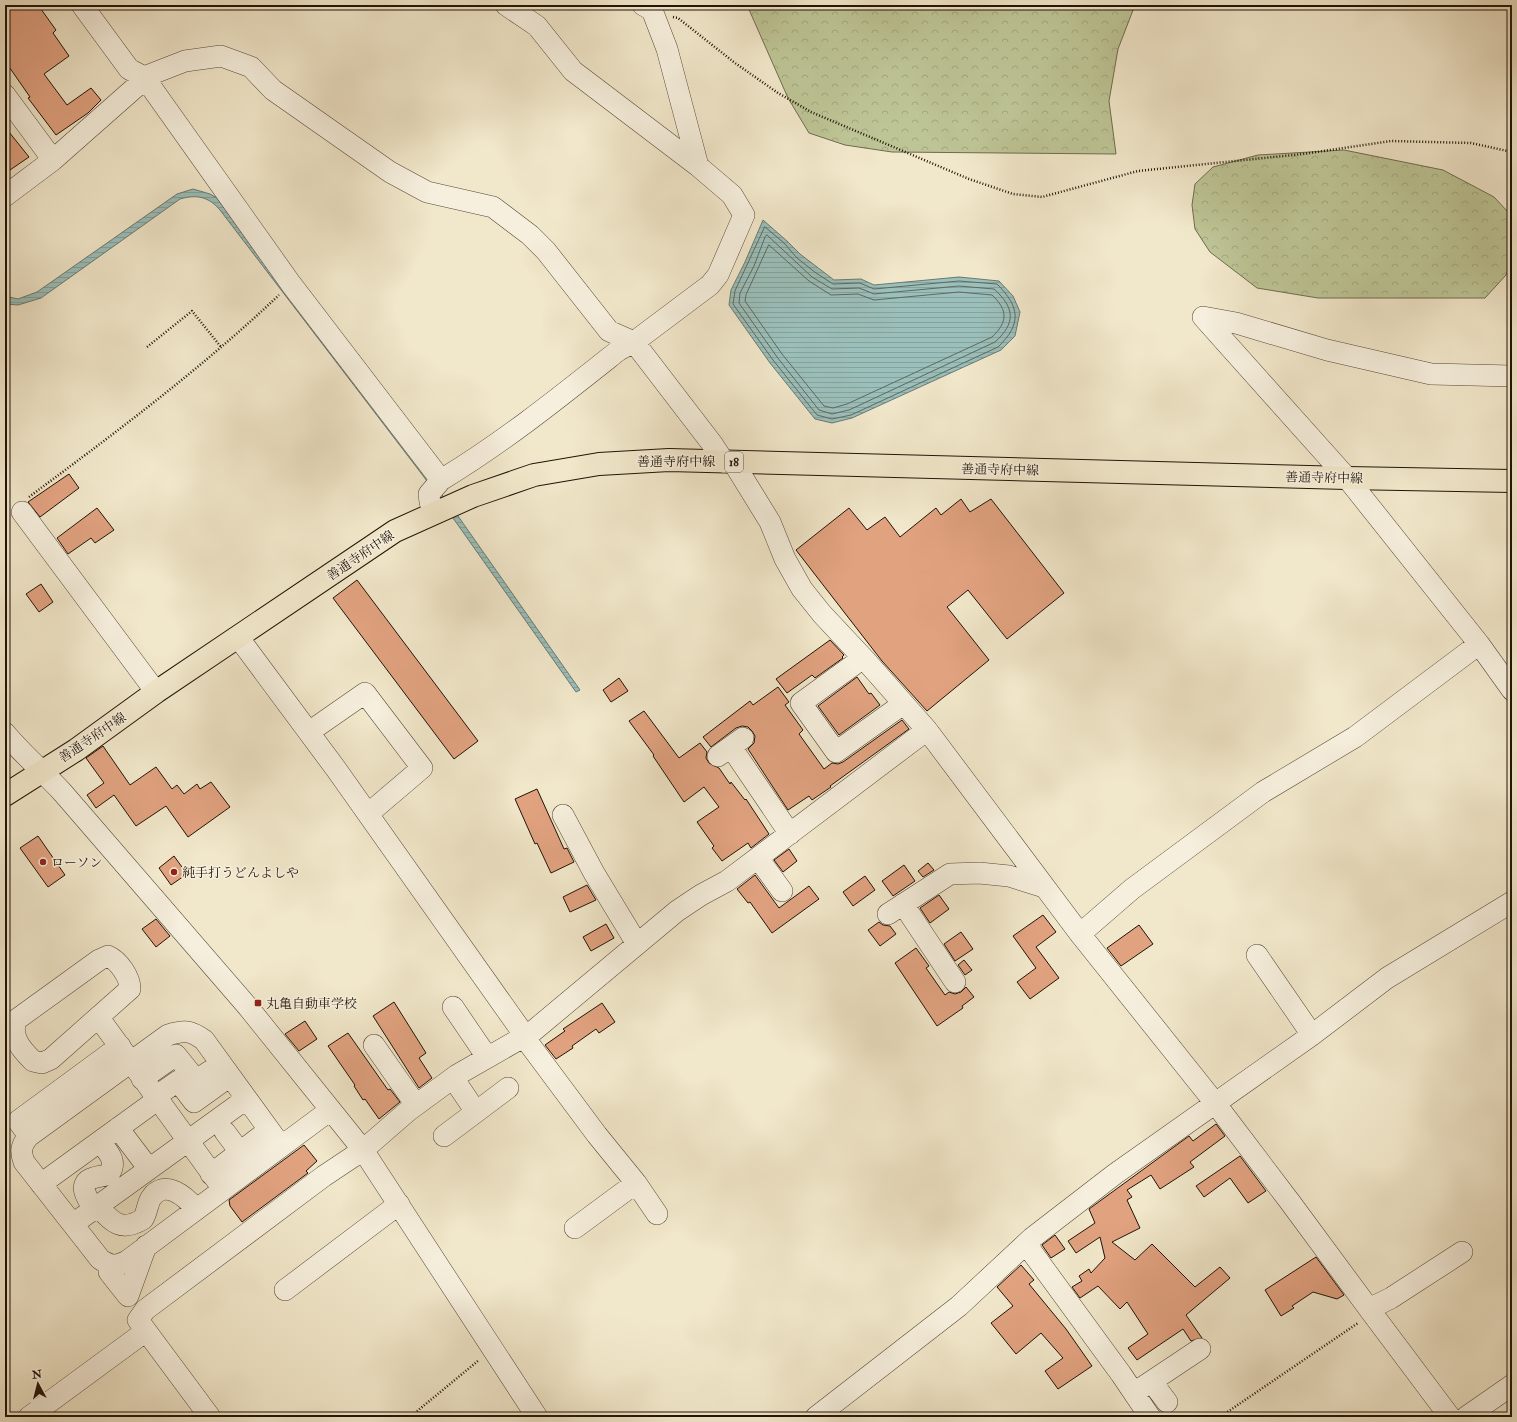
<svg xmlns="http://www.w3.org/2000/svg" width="1517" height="1422" font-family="'IM FELL Double Pica','Noto Serif JP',serif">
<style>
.forest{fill:url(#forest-crowns);stroke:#6f6c4e}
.water{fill:url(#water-rules);stroke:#6a7a72}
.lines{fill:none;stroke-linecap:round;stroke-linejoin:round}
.shore{stroke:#5e6960;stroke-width:1}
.building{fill:#e1a280;stroke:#211306}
.minor-casing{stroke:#554837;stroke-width:22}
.major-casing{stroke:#211306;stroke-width:24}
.path{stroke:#211306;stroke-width:2.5;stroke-dasharray:1 2;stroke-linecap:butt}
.minor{stroke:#f6efdd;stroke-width:21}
.major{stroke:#f1e7ca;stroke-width:22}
.poi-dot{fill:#8f2418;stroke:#f6efdd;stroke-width:1.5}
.labels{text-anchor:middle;stroke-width:3;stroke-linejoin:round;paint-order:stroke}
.shield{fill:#f6efdd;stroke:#615546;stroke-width:1}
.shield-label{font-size:12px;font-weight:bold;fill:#211306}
.street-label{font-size:13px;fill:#211306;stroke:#f6efdd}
.poi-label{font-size:13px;fill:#211306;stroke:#f6efdd;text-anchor:start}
</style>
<defs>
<pattern id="forest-crowns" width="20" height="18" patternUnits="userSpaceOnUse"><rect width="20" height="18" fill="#bdc495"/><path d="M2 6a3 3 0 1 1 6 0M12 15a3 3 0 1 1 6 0" fill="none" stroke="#a2a87f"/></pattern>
<pattern id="water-rules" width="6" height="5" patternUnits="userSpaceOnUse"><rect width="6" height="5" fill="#9bbfba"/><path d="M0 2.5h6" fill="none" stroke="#85a39e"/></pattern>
</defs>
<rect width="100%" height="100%" fill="#f1e7ca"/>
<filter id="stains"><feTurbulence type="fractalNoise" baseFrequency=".005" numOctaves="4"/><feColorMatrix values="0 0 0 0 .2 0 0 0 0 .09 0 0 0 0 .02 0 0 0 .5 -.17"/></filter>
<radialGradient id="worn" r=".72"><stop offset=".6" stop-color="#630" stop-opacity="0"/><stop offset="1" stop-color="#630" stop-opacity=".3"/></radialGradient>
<!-- forest -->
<path class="forest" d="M 747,5 L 1135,5 L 1118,49 L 1109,101 L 1116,154 L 892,152 L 845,145 L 809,133 L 788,98 Z
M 1344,150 L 1443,170 L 1494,197 L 1508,212 L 1512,231 L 1512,260 L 1506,275 L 1485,298 L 1318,298 L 1257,288 L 1210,252 L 1195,229 L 1192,205 L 1195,184 L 1213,167 L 1258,155 Z"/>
<!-- water -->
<path class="water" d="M 193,189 L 210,194 L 217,198 L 458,516 L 580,690 L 576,692 L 424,477 L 220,210 C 209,197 197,194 180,199 L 41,298 L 18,305 L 5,304 L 5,296 L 18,299 L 37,292 L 177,194 Z
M 763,220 L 787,241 L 800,254 L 834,280 L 861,279 L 874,285 L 959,277 L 999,281 L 1013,296 L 1020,312 L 1015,336 L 1001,350 L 852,418 L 832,423 L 815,419 L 770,363 L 729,305 L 731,290 L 745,262 Z"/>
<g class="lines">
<!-- shore -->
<path class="shore" d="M 765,227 L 784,243 L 797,258 L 816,273 L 833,284 L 860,283 L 874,289 L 959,281 L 997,284 C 1020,307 1022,324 998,347 L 851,415 L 832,419 L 817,415 L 773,360 L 733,304 L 735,291 Z
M 767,235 L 812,277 L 832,289 L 859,288 L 874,294 L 959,286 L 994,289 C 1015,308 1016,323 995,342 L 849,410 L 832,414 L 819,410 L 777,357 L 739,303 L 740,293 L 754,266 L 765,237 Z
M 769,245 L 809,281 L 831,295 L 858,294 L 874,300 L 959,292 L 992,295 C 1008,310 1008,322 992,337 L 847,404 L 833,408 L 824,406 L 782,354 L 745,301 L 746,295 Z"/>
</g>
<!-- building -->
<path class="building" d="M 5,5 L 38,5 L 56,30 L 53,33 L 69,56 L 44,74 L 67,105 L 91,88 L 101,100 L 88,113 L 56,135 L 28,98 L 30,97 L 5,61 Z
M 5,127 L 29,157 L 10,170 L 5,163 Z
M 69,474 L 79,488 L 40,517 L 28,502 Z
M 961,499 L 970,512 L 991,499 L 1064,593 L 1007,639 L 968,590 L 947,607 L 989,660 L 927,711 L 882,661 L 796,550 L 849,508 L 867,530 L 885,517 L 900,537 L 936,508 L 941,515 Z
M 97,508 L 114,530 L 95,543 L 91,538 L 68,554 L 57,538 Z
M 357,580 L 478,741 L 454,759 L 333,598 Z
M 41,584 L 53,602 L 39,612 L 26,594 Z
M 830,640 L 844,655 L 842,657 L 843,658 L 815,678 L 812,675 L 787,693 L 776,679 Z
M 857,677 L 869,694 L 871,693 L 880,705 L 839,735 L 818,706 Z
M 619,678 L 628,691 L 611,702 L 603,690 Z
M 778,687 L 789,702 L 785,705 L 803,730 L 799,734 L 824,769 L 832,763 L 838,764 L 843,762 L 902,720 L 909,729 L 830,786 L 831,787 L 812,800 L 809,796 L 788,810 L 748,749 L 754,743 L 755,736 L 752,731 L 748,727 L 742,726 L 736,728 L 711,747 L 703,737 L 750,701 L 753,705 Z
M 644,711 L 679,758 L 700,743 L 707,752 L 706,758 L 709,763 L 719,768 L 730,784 L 731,782 L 745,800 L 746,799 L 769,834 L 751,848 L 748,843 L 722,861 L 712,848 L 714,846 L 697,822 L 719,807 L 704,787 L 684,802 L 653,756 L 654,755 L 629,721 Z
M 103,746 L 130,785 L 156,767 L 172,789 L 177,785 L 184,794 L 197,784 L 200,789 L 211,782 L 230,807 L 188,837 L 166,806 L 136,826 L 114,795 L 96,808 L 87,795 L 104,783 L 86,758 Z
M 537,789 L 564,849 L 567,848 L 574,862 L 551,873 L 537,843 L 535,844 L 515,799 Z
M 38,836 L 65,875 L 48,887 L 20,848 Z
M 789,849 L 797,861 L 783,872 L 774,860 Z
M 174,856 L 187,874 L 171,885 L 159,868 Z
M 928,863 L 934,870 L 923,877 L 918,871 Z
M 904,865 L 915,881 L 893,896 L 882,881 Z
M 755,875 L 779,908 L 809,886 L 819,899 L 772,933 L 750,902 L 748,903 L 737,889 Z
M 865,876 L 875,890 L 853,906 L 843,892 Z
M 587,885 L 596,900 L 570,912 L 563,897 Z
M 939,895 L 949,909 L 930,923 L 920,908 Z
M 1043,915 L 1056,932 L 1036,947 L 1059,978 L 1030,999 L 1017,982 L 1036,968 L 1013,936 Z
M 156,919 L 170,936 L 156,947 L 142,929 Z
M 879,922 L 883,925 L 890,926 L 896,934 L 880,946 L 868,930 Z
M 606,924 L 614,938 L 591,951 L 583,937 Z
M 1139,925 L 1153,944 L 1121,966 L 1107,948 Z
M 961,932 L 973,949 L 955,961 L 944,944 Z
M 916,948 L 929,966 L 926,968 L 945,995 L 949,992 L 955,994 L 961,992 L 966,987 L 974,997 L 962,1006 L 963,1008 L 937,1026 L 895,963 Z
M 964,960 L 972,970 L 965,975 L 958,965 Z
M 394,1002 L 426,1053 L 419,1058 L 432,1078 L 419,1088 L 373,1016 Z
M 602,1003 L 615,1022 L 599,1033 L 596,1029 L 572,1046 L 573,1048 L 556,1059 L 545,1045 L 565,1031 L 563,1029 Z
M 305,1021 L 317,1039 L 299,1051 L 285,1034 Z
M 348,1033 L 388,1090 L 390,1089 L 400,1102 L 379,1119 L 365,1099 L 363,1100 L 354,1086 L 355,1085 L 328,1046 Z
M 1216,1124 L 1225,1136 L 1190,1162 L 1194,1167 L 1160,1189 L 1151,1175 L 1127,1190 L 1132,1197 L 1127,1200 L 1140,1228 L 1112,1242 L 1135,1260 L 1152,1244 L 1195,1287 L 1220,1267 L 1230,1278 L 1186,1315 L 1202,1338 L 1191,1341 L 1183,1329 L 1137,1360 L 1128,1348 L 1148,1334 L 1127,1302 L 1120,1309 L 1098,1286 L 1080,1298 L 1072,1287 L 1082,1281 L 1079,1276 L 1089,1269 L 1091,1273 L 1105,1258 L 1100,1237 L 1076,1253 L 1068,1241 L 1095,1223 L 1089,1209 L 1189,1136 L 1193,1141 Z
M 304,1145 L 317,1161 L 306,1171 L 308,1173 L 242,1222 L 230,1206 L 229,1200 Z
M 1240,1156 L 1266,1191 L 1248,1203 L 1230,1178 L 1204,1197 L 1196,1186 Z
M 1055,1235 L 1065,1249 L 1051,1258 L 1042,1245 Z
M 1316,1257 L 1344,1295 L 1337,1299 L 1313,1292 L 1292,1306 L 1294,1308 L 1281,1316 L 1265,1290 Z
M 1021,1265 L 1034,1280 L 1029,1284 L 1066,1329 L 1092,1366 L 1058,1389 L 1045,1371 L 1063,1358 L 1041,1333 L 1016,1354 L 991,1323 L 1013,1306 L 997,1287 Z"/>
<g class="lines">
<!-- minor casing -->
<g class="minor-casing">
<path id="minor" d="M 82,5 L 129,69 L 144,77 L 291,284 L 441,480 L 429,494 L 430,502 L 434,512
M 643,5 L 652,10 L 667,49 L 698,166
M 5,95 L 53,160
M 5,196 L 53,160 L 138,85 L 144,77 L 185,61 L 221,56 L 251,67 L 273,90 L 390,172 L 427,192 L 493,207 L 530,235 L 546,251 L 609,331 L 634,342 L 713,445 L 724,462
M 1512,376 L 1431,374 L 1327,350 L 1236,323 L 1203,317 L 1347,478 L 1479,644 L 1512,690
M 733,462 L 770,522 L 785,559 L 802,589 L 822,614 L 866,661 L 927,730 L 1080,934 L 1215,1103 L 1290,1202 L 1372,1313 L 1450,1417
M 441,480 C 504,442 561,396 619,350 L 634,342 L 710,285 L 718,275 L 744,215 L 732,195 L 698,166 L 573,71 L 537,26 L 506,5
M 22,512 L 156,692
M 238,637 L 336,769 L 525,1036
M 863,658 L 801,703 L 836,752 L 903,704
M 309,732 L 365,693 L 422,768 L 368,814
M 5,733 C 23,755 44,772 63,793 L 248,1007 L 363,1150 L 537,1417
M 731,747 L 790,834
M 718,756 L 743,738
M 563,815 L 594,873 L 637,944
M 758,858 L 782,891
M 903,904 L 955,982
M 888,914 L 950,874 L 979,873 L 1009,876 L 1044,887
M 1080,934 L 1132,889 L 1263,792 L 1355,737 L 1479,644
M 1257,955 L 1312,1035
M 108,956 C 119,961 130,977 130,989 L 51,1059 L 42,1063 L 33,1061 C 21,1049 10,1037 16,1020 L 99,960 Z
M 453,1007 L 487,1057
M 99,1018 L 223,1189
M 524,1037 L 597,1135 L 636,1183 L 657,1214
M 374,1045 L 416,1105
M 453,1078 L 476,1112
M 142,1079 L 176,1055 L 196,1080 L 221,1064
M 155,1097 L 178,1081 L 194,1102 L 230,1076
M 118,1128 L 149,1169
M 225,1132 L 240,1152
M 29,1136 L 18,1121 L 120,1046
M 444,1136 L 508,1088
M 281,1146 L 204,1040 C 190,1030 184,1030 168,1035 L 29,1136 C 21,1145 20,1151 24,1162 L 100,1259 C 110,1266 116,1267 127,1261 L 329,1111
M 211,1174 L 269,1130
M 41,1184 L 157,1100
M 98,1206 C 112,1223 122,1232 143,1219 C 147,1213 147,1205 151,1198 C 165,1178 186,1197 196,1209
M 94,1209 C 88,1200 76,1183 93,1178 C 99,1176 104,1176 109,1174 C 118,1161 108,1152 100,1142
M 73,1224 L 246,1099
M 575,1228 L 636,1183
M 1026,1244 L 1121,1374 L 1150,1417
M 109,1265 L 109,1272 L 128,1296 L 146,1246
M 285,1290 L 399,1204
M 1369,1309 L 1391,1298 L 1462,1252
M 1152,1382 L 1167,1402
M 1134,1393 L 1200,1349
M 29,1417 L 146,1331
M 210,1417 L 138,1320 L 145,1310 L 324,1176 L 363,1150 L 408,1111 L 457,1075 L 532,1032 L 677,911 L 701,895 L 727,881 L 927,730
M 816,1417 L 959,1306 L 1032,1238 L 1115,1174 L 1312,1035 L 1387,978 L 1512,902
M 1466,1417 L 1512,1385"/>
</g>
<!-- major casing -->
<g class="major-casing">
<path id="major" d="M 5,795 L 76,750 L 156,692 L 395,531 L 473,496 L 534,475 L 599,464 L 669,460 L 1347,478 L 1512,481"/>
</g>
<!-- path -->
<path class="path" d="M 673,17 L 678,18 L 735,63 L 778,93 L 811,112 L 969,179 L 1013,194 L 1042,197 L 1138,171 L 1303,154 L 1391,141 L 1471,143 L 1512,152
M 147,347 L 192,311 L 221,347
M 29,497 C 115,433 201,369 279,295
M 410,1417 L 479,1360
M 1220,1417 L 1358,1323"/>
<!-- minor -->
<use href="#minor" class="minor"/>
<!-- major -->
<use href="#major" class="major"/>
</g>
<!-- markers -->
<g class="poi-dot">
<circle cx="43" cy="862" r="4"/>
<circle cx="174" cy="872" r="4"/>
<rect x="254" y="999" width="8" height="8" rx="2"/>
</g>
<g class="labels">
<!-- shield labels -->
<rect class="shield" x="725" y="452" width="18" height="20" rx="3"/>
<g class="shield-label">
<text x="734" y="466">18</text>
</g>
<!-- street labels -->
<g class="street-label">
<text x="676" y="466">善通寺府中線</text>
<text transform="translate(1000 469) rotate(1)" y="5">善通寺府中線</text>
<text transform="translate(1324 477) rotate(1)" y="5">善通寺府中線</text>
<text transform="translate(360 555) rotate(-34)" y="5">善通寺府中線</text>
<text transform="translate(92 737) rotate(-34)" y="5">善通寺府中線</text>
</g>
<!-- poi labels -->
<g class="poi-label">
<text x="51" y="867">ローソン</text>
<text x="182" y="877">純手打うどんよしや</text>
<text x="266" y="1008">丸亀自動車学校</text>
</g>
</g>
<!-- margin -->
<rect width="1517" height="1422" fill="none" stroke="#f1e7ca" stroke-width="20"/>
<rect x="6" y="6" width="1505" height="1410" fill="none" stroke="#211306" stroke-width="2"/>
<rect x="10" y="10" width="1497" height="1402" fill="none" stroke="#211306"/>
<!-- north arrow -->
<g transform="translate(38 1384) rotate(353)" stroke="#f6efdd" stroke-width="3" paint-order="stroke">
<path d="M0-3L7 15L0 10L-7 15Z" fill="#211306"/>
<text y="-6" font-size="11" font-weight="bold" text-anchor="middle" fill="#211306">N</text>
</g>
<rect width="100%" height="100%" filter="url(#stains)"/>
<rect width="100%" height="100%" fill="url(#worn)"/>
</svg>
